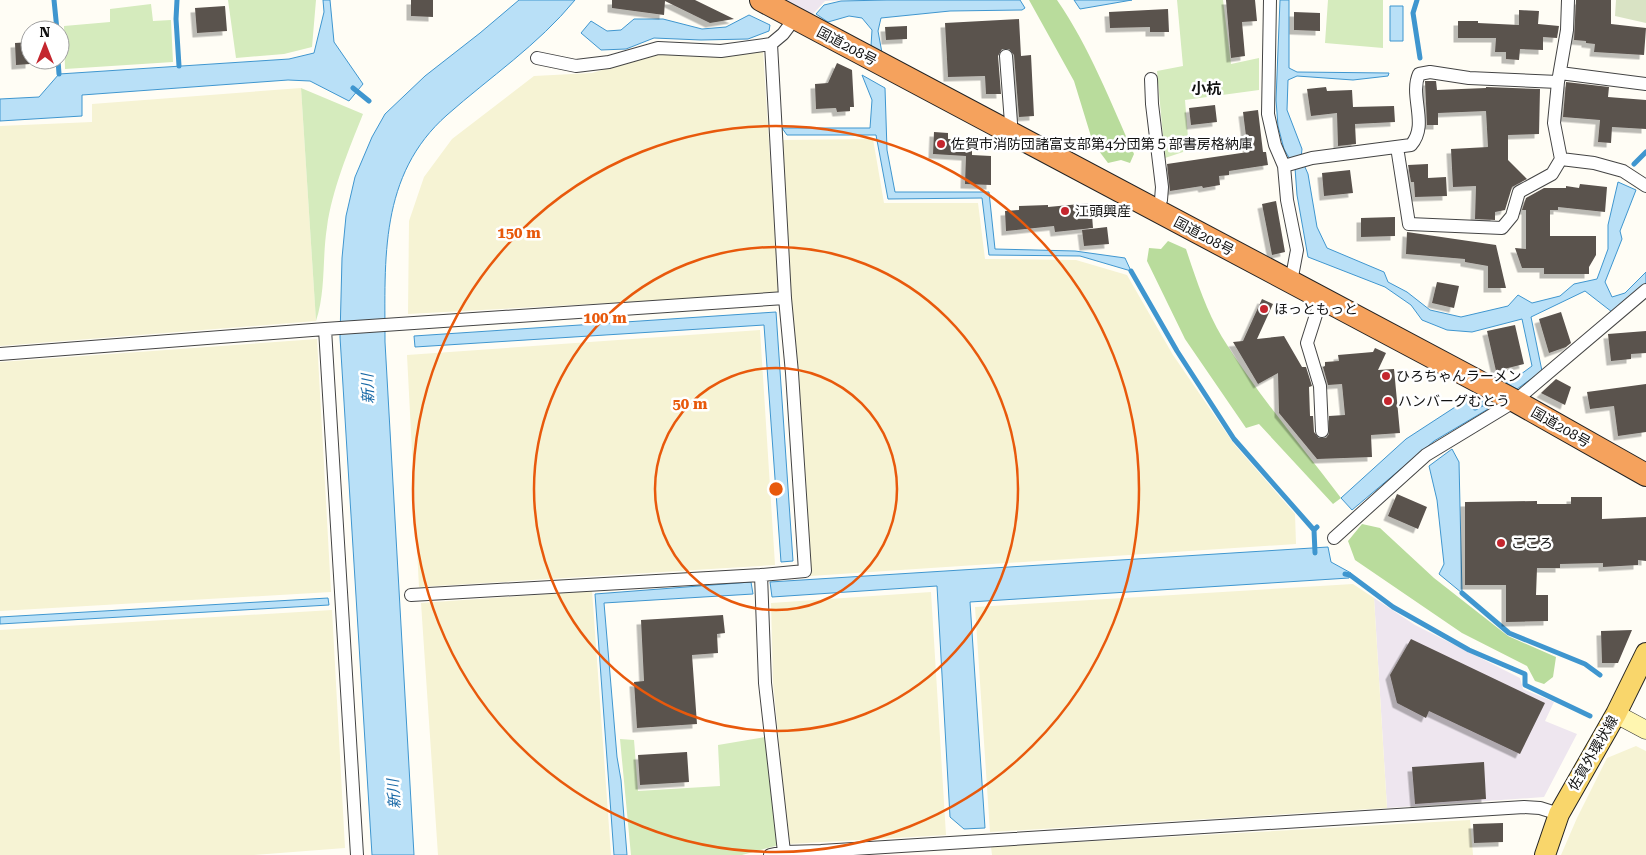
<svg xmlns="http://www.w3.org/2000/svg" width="1646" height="855" font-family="'Roboto Serif','Noto Sans JP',serif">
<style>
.industrial{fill:#eee6ef}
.farmland{fill:#f6f3d4}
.green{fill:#d5ebbd}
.forest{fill:#b9dc9c}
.cemetery{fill:#d9e3c4}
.water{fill:#b9e0f7;stroke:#3f96cf}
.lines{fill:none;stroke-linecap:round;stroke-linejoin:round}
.stream{stroke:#3f96cf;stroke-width:5}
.building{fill:#5a524d;filter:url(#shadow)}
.street-casing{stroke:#444;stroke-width:14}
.secondary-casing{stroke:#333;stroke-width:19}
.primary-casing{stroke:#222;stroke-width:22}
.highway-casing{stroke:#222;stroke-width:24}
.street{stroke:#fff;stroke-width:12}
.secondary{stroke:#fff6b0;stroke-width:18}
.primary{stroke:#f9d66b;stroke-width:20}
.highway{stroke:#f5a25d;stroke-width:22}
.ring{fill:none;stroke:#e8590c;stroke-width:2.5}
.poi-dot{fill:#c4262e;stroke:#fff;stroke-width:2}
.labels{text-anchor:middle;stroke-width:5;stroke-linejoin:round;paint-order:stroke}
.street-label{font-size:14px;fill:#111;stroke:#fff}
.poi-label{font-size:14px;fill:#111;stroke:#fff;text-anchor:start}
.neighbourhood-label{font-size:15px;font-weight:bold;fill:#111;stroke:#fff}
.water-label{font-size:15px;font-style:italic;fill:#1768a6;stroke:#fff}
.centre{fill:#e8590c;stroke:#fff;stroke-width:2.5}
.ring-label{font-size:15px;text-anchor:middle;font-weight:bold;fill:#e8590c;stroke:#fff;stroke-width:5;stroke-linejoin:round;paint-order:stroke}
</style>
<defs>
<filter id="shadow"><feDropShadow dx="-4.5" dy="4.5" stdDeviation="0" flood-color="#0004"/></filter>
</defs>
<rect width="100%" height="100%" fill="#fffdf5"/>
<!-- industrial -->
<path class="industrial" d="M 783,0 L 847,0 L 825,1 L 812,15 Z
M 1374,598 L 1415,625 L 1520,678 L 1523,689 L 1554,702 L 1545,721 L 1577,734 L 1544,797 L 1387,808 Z"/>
<!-- farmland -->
<path class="farmland" d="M 763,51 L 779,294 L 408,314 L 409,221 L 424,177 L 452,139 L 534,76 L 592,73 L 663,52 Z
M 301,88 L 316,321 L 0,346 L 0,126 L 92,122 L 92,104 Z
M 873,139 L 884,203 L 978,203 L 985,259 L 1076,260 L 1127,275 L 1173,355 L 1234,444 L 1295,514 L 1296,544 L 810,576 L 781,140 Z
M 760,330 L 775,565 L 419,587 L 407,355 Z
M 317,339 L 331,592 L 0,611 L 0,362 Z
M 1353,584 L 1374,598 L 1387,808 L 990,832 L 975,607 Z
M 592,591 L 611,855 L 438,855 L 421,603 Z
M 931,592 L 946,835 L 789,844 L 773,683 L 771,603 Z
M 332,610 L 345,848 L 254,855 L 0,855 L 0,630 Z
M 1636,746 L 1646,751 L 1646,855 L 1561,855 L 1577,818 L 1607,758 Z
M 1470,820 L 1473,855 L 992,855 L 991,847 Z"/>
<!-- green -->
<path class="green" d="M 228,0 L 316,0 L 312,47 L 284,54 L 236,58 Z
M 1177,0 L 1223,0 L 1231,64 L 1259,58 L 1259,90 L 1185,100 L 1189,150 L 1165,158 L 1157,71 L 1183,66 Z
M 1328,0 L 1383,0 L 1383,48 L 1325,43 Z
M 151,4 L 153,21 L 171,20 L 173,62 L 65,69 L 64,26 L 110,22 L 110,9 Z
M 301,88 L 363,114 C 349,149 332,190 327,227 C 322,258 326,291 316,321 Z
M 765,737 L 779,845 L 742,855 L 631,855 L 620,739 L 634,740 L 638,791 L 720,786 L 718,745 Z"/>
<!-- forest -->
<path class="forest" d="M 1029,0 L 1057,0 C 1089,46 1111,103 1134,154 L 1130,163 L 1121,160 L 1108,163 L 1093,143 L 1074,81 Z
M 1168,241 L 1186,249 C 1196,279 1206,310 1222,337 C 1257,394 1301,445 1341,498 L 1333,504 L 1259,424 L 1246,428 L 1185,339 L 1147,261 L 1149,248 L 1161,249 Z
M 1362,524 L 1380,528 L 1434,578 L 1508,636 L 1556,657 L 1553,677 L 1544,684 L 1535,681 L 1527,666 L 1462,633 L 1355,560 L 1348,541 Z"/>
<!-- cemetery -->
<path class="cemetery" d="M 1616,0 L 1646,0 L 1646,23 L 1615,16 Z"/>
<!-- water -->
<path class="water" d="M 323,0 L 330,0 L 334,42 L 363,84 L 349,101 L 310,81 L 288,80 L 82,95 L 82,116 L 0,121 L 0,99 L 39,97 L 59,74 L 289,59 L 314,53 L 324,12 Z
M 519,0 L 575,0 C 538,45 490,77 447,115 C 379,175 385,259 385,342 L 414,855 L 372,855 L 340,337 L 342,258 L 346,216 L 355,177 L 372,137 L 385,114 L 425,76 L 480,33 Z
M 887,0 L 1020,0 L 1025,8 L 1022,10 L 950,11 L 881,18 L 878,31 L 882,53 L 871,46 L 872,30 L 862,18 L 849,16 L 828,22 L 816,14 L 824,5 L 841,1 Z
M 1074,0 L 1132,0 L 1080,9 Z
M 1280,0 L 1289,0 L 1289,68 L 1297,72 L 1389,73 L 1388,76 L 1353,80 L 1297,76 L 1288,80 L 1287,110 L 1302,149 L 1301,158 L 1308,174 L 1317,227 L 1327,248 L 1384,272 L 1388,282 L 1407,292 L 1430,310 L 1461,317 L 1508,306 L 1518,295 L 1532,303 L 1560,296 L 1574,284 L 1597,279 L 1608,249 L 1608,225 L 1618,182 L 1636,190 L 1620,231 L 1622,239 L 1605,282 L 1612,297 L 1625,293 L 1646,272 L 1646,283 L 1612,312 L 1585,291 L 1531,317 L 1542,371 L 1517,389 L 1503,381 L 1513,380 L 1532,366 L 1522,319 L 1472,332 L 1447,330 L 1422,320 L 1411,305 L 1385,287 L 1308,257 L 1297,195 L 1295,168 L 1284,149 L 1278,126 L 1276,100 Z
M 1390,6 L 1403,6 L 1403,41 L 1390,41 Z
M 749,15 L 770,25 L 769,31 L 748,39 L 701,40 L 654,38 L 626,49 L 601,50 L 581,33 L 591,21 L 607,31 L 621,30 L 634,19 L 663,19 L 702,29 L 726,27 Z
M 862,75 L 885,88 L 887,150 L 895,192 L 989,192 L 995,249 L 1075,251 L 1125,258 L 1131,271 L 1080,256 L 989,255 L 982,198 L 888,199 L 876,135 L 787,135 L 782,128 L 870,128 L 872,100 Z
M 776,312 L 793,561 L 781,562 L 764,325 L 415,347 L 414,336 Z
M 1469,398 L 1488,409 L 1434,441 L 1352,510 L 1341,498 L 1406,439 Z
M 1452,449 L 1459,462 L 1462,593 L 1439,574 L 1444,564 L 1437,500 L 1429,466 Z
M 1328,547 L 1331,562 L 1351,573 L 1349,578 L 970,602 L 985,828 L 964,829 L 950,817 L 937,586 L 772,597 L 770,582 Z
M 751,582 L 753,594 L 604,603 L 617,757 L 621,780 L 627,855 L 614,855 L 595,594 Z
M 328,598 L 329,605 L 0,624 L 0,617 Z"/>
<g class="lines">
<!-- stream -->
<path class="stream" d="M 54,0 L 57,30
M 177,0 L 176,19 L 179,66
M 1417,0 L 1413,13 L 1420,58
M 58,60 L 59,74
M 353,88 L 369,101
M 1634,164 L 1646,152
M 1131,271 L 1177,351 L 1234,439 L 1314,530
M 1475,408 L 1494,397
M 1315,553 L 1314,530 L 1317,527
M 1345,574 L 1350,575 L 1393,607 L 1469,650 L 1525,674 L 1525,685 L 1590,716
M 1462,593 L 1509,633 L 1585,664 L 1600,675"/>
</g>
<!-- building -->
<path class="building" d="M 411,0 L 433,0 L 433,17 L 411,16 Z
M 612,0 L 695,0 L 734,19 L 710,23 L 665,1 L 664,15 L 612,8 Z
M 1226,0 L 1255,0 L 1257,21 L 1242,22 L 1245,56 L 1231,58 Z
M 1576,0 L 1611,0 L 1611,24 L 1646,28 L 1644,55 L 1594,52 L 1595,44 L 1586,43 L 1586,41 L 1574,40 Z
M 225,6 L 227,31 L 197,33 L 195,8 Z
M 1168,9 L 1169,32 L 1150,32 L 1150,27 L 1110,28 L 1109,12 Z
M 1519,10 L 1539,11 L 1538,24 L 1559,26 L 1557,38 L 1543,37 L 1543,50 L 1520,49 L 1519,60 L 1506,59 L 1506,52 L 1495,52 L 1496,38 L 1458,38 L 1458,21 L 1478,21 L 1478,23 L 1519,25 Z
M 1294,12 L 1320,13 L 1320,31 L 1294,30 Z
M 1019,19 L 1021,56 L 1031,55 L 1034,116 L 1019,117 L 1014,55 L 1009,49 L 1002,49 L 998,56 L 1001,94 L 986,94 L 985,76 L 948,77 L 945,23 Z
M 907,26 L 907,39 L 886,40 L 885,27 Z
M 30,42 L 30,64 L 16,65 L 15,43 Z
M 837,63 L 852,70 L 854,107 L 850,107 L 850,111 L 837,112 L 836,108 L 816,109 L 815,84 L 828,83 Z
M 1425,81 L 1436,81 L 1437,90 L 1486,88 L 1486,87 L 1540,89 L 1539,134 L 1508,135 L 1508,160 L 1527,179 L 1512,187 L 1505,210 L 1495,212 L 1495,220 L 1475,219 L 1476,186 L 1453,187 L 1451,149 L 1488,147 L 1486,111 L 1438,113 L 1438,125 L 1427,125 Z
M 1566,82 L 1609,87 L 1608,97 L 1646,100 L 1646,129 L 1612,127 L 1611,143 L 1598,142 L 1600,120 L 1563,117 Z
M 1326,87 L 1327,91 L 1352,90 L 1353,107 L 1394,106 L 1395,122 L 1355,124 L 1356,144 L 1338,146 L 1337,113 L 1311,116 L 1307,89 Z
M 1215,105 L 1217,122 L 1191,125 L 1189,108 Z
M 1258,110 L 1263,152 L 1266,152 L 1268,165 L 1229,171 L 1229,175 L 1219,176 L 1220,185 L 1203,188 L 1202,186 L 1170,191 L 1167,164 L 1248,152 L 1243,112 Z
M 934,132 L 948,133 L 948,139 L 972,139 L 972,155 L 991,156 L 991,185 L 965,184 L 966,156 L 933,154 Z
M 1428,164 L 1428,178 L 1446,177 L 1447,196 L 1415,197 L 1414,182 L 1411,182 L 1408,165 Z
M 1350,170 L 1353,193 L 1324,196 L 1322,173 Z
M 1580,184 L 1607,187 L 1605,212 L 1558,207 L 1558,210 L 1550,210 L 1550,236 L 1596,236 L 1596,255 L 1589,267 L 1589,274 L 1544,274 L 1544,268 L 1522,268 L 1515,248 L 1526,249 L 1526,210 L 1522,210 L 1526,198 L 1544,188 L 1566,188 L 1566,186 L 1579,188 Z
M 1276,201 L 1285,252 L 1272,255 L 1262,204 Z
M 1091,203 L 1093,228 L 1055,232 L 1054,226 L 1006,231 L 1005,211 L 1019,210 L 1019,206 L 1048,205 L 1048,207 Z
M 1395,217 L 1395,236 L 1361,237 L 1361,218 Z
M 1107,227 L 1109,244 L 1084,246 L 1082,230 Z
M 1407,232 L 1496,245 L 1506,288 L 1488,288 L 1488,266 L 1465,262 L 1465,259 L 1406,254 Z
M 1437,282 L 1459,286 L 1454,308 L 1432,303 Z
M 1262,299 L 1273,304 L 1257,339 L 1284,336 L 1302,367 L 1306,367 L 1312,386 L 1309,387 L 1310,416 L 1313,416 L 1314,432 L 1319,438 L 1326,438 L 1329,434 L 1329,416 L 1345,415 L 1342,384 L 1328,385 L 1323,367 L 1325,366 L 1325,362 L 1339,361 L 1338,355 L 1373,352 L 1375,348 L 1386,353 L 1378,370 L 1394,369 L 1400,433 L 1371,435 L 1372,457 L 1317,459 L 1279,413 L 1278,373 L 1258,384 L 1233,342 L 1243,341 Z
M 1561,312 L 1571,343 L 1566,347 L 1549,353 L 1539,319 Z
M 1515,325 L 1524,364 L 1496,371 L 1487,331 Z
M 1646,331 L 1646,353 L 1631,354 L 1631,359 L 1611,361 L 1608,334 Z
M 1556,379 L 1571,387 L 1565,405 L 1541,393 Z
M 1646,384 L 1646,432 L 1618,436 L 1614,406 L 1590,409 L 1587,392 Z
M 1397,494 L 1427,507 L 1418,529 L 1388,516 Z
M 1571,497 L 1602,497 L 1602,519 L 1646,517 L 1646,561 L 1638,560 L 1638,565 L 1603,567 L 1603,563 L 1560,564 L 1560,568 L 1537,568 L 1536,595 L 1548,595 L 1548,621 L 1506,622 L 1506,585 L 1465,585 L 1465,502 L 1537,501 L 1537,504 L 1571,504 Z
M 723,615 L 725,633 L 717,634 L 718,653 L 692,655 L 697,724 L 637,728 L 634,682 L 644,681 L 641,620 Z
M 1632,630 L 1618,663 L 1602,663 L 1601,631 Z
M 1411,639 L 1545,703 L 1520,754 L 1429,711 L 1426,718 L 1397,703 L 1390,675 Z
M 687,752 L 689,782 L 640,785 L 638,755 Z
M 1484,762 L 1486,799 L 1415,804 L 1412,767 Z
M 1503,823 L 1503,842 L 1474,843 L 1473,824 Z"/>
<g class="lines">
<!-- street casing -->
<g class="street-casing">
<path id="street" d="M 1270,0 L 1268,114 L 1275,145 L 1284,166 L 1287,200 L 1297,250 L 1291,282
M 1568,0 L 1567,30 L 1558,82 L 1554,123 L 1561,159 L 1594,163 L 1623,171 L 1646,186
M 1006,56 L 1011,123 L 1007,132
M 537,58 L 576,66 L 609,62 L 658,48 L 721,51 L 771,44
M 1560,73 L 1646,84
M 1151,79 L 1152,104 L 1162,187 L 1161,200 L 1155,211
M 1397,147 L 1409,224 L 1502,228 L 1512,216 L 1519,192 L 1552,174 L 1561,159
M 1284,166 L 1312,158 L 1411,145 C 1429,125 1409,96 1419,74 L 1430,72 L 1469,78 L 1558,82
M 1321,299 L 1307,343 L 1320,386 L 1322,431
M 325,329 L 357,855
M 0,354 L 325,329 L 785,298 L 771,44 L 783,34 L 795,18
M 1334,538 L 1426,455 L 1515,401 L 1646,290
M 411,595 L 761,575
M 784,852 L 765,683 L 761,575 L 805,571 L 792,373 L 785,298
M 770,855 L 784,852 L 821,851 L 1524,807 L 1540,808 L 1559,814"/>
</g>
<!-- secondary casing -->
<g class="secondary-casing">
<path id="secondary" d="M 1616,714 L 1646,730"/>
</g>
<!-- primary casing -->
<g class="primary-casing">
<path id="primary" d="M 1545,855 L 1559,814 L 1616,714 L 1646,653"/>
</g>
<!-- highway casing -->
<g class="highway-casing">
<path id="highway" d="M 761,0 L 1515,401 L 1646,475"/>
</g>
<!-- street -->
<use href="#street" class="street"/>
<!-- secondary -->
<use href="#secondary" class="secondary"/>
<!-- primary -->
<use href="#primary" class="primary"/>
<!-- highway -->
<use href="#highway" class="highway"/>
</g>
<!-- distance rings -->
<g class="ring">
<circle cx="776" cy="489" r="121"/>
<circle cx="776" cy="489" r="242"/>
<circle cx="776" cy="489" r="363"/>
</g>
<!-- markers -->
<g class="poi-dot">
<circle cx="941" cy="144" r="5"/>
<circle cx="1065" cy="211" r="5"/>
<circle cx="1264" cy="309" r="5"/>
<circle cx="1386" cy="376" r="5"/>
<circle cx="1388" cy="401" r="5"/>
<circle cx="1501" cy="543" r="5"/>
</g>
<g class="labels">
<!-- street labels -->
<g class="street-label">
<text transform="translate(847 46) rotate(28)" y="5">国道208号</text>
<text transform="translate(1204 236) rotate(28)" y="5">国道208号</text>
<text transform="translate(1561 427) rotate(30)" y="5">国道208号</text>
<text transform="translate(1593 753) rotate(-60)" y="5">佐賀外環状線</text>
</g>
<!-- poi labels -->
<g class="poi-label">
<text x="951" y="149">佐賀市消防団諸富支部第4分団第５部書房格納庫</text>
<text x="1075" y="216">江頭興産</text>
<text x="1274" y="314">ほっともっと</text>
<text x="1396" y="381">ひろちゃんラーメン</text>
<text x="1398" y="406">ハンバーグむとう</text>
<text x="1511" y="548">こころ</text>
</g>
<!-- neighbourhood labels -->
<g class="neighbourhood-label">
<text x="1206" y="94">小杭</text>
</g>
<!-- water labels -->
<g class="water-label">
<text transform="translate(368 389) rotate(-92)" y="5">新川</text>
<text transform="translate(394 794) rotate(-94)" y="5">新川</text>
</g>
</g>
<circle cx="776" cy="489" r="8" class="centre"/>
<g class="ring-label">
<text x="519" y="238">150 m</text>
<text x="605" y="323">100 m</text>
<text x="690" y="409">50 m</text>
</g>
<!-- north arrow -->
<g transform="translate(45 45)"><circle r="24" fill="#ffffff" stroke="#a0a0a0"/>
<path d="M0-4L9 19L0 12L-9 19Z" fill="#c4262e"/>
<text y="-8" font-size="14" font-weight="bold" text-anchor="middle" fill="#111111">N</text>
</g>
</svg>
